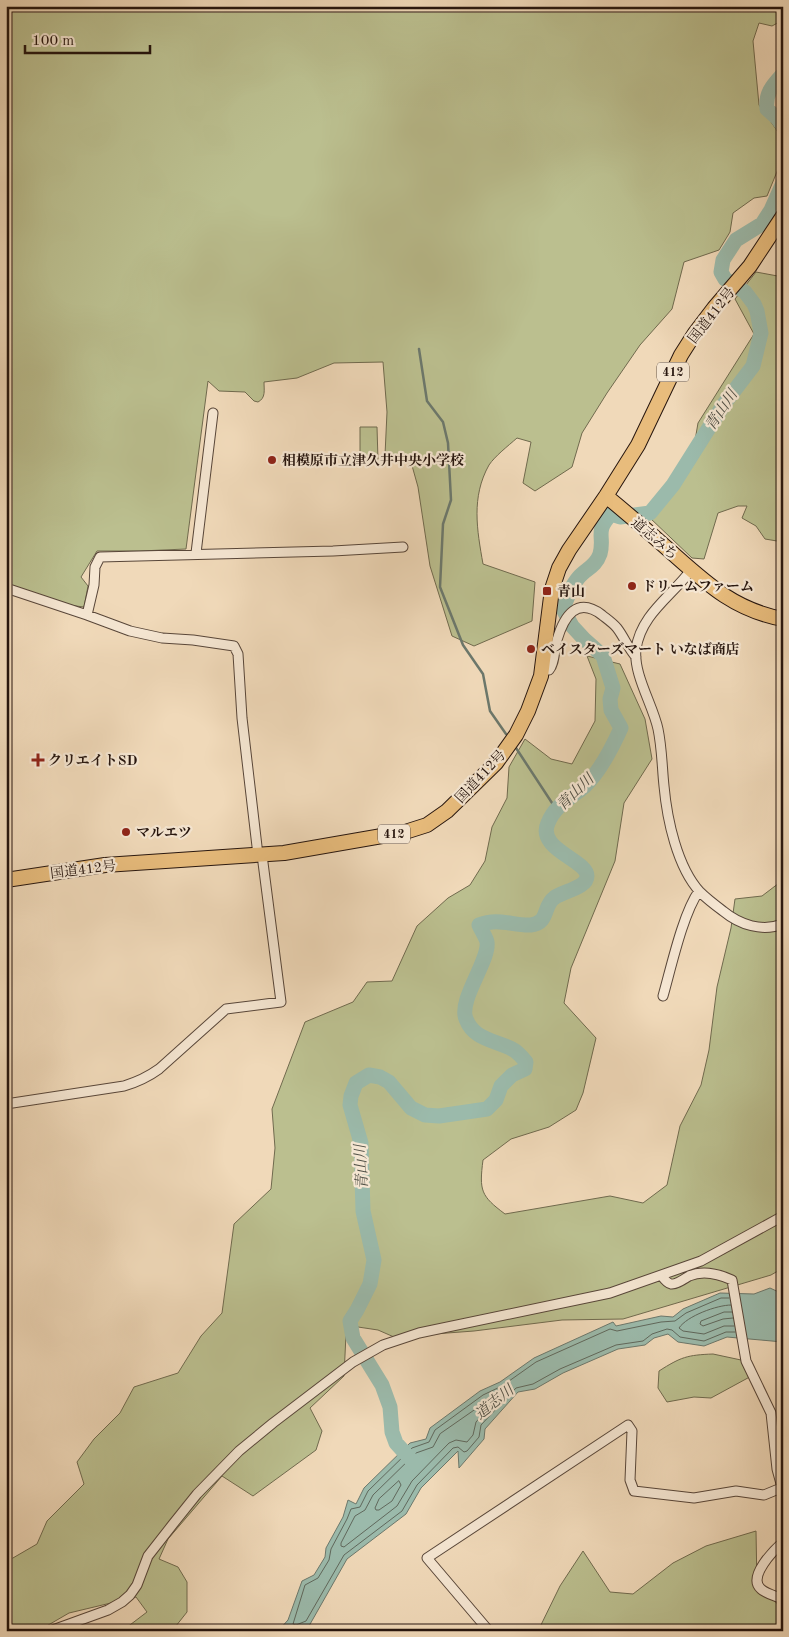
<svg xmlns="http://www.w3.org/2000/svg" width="789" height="1637" font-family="'Old Standard TT','Noto Serif JP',serif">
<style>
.green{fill:#bbbf8f;stroke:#706a4e}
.water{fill:#9bbaab;stroke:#6c786c}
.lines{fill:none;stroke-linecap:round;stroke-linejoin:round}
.shore{stroke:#60685c;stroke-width:1}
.stream{stroke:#6c786c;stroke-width:2.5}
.river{stroke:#9bbaab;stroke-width:15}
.minor-casing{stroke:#584639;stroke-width:11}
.highway-casing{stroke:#26150e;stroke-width:16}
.minor{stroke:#f5e6d2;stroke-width:9}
.highway{stroke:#e8bc7c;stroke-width:14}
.poi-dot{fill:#8f2418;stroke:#f5e6d2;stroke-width:2}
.labels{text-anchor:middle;stroke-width:4.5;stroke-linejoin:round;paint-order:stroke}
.shield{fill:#f5e6d2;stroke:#645449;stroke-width:1}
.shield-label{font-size:12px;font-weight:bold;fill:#26150e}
.street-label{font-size:14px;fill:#26150e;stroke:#f5e6d2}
.poi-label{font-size:14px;font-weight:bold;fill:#26150e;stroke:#f5e6d2;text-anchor:start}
.water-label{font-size:15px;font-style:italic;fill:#4f4f45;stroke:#f5e6d2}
</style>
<rect width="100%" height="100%" fill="#f0d9b9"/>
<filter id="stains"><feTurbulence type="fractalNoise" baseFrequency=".004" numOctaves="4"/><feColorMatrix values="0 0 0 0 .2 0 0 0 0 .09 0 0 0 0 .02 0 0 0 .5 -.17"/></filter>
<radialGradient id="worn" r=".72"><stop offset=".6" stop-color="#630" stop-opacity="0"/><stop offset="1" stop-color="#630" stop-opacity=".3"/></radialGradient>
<!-- green -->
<path class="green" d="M 6,6 L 783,6 L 783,20 L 772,26 L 759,23 L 753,41 L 759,105 L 783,139 L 783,157 L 767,196 L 754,198 L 733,213 L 730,232 L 719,250 L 684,262 L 672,309 L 640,345 L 607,393 L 582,433 L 572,467 L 535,491 L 523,483 L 531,442 L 517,438 C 508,446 495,456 489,465 C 471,497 477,530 483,564 L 535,582 L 532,621 L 474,646 L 452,636 L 430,566 L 418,487 L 411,462 L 385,455 L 387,412 L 383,362 L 334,363 L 297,378 L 264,382 C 264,390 266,398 258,402 L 254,401 L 245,392 L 219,391 L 208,381 L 186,549 L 140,551 L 97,551 L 81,577 L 88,586 L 84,607 C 58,605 31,592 6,584 Z
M 756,272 L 783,277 L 783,542 L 765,539 L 756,526 L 742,518 L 747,506 L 738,506 L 718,513 L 704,559 L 692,558 L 650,518 L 691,464 L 698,423 L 754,334 L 735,299 Z
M 360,427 L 377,427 L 378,460 L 360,461 Z
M 587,656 L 620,664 L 645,719 L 652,759 L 624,803 L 615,861 L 571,968 L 564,1003 L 596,1038 L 583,1093 L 576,1110 L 549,1127 L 511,1139 L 483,1160 C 479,1191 481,1196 505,1214 L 610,1196 L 643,1203 L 667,1185 L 680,1126 L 701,1085 L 709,1050 L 717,987 L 731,928 L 735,899 L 762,896 L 783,880 L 783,1268 L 771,1275 L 623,1319 L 562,1320 L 474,1331 L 394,1337 L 378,1330 L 358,1327 L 347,1313 L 344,1376 L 310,1408 L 322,1431 L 316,1450 L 253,1496 L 222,1476 L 168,1539 L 159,1559 L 178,1567 L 187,1582 L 187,1612 L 172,1631 L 122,1631 L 147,1612 L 136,1597 L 69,1613 L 38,1631 L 6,1631 L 6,1562 L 37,1544 L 47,1521 L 84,1484 L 77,1462 L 94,1439 L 120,1413 L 134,1387 L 178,1373 L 201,1336 L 222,1313 L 234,1224 L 271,1189 L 275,1148 L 272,1109 L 305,1022 L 353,1002 L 367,982 L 392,981 L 417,926 L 448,898 L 470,885 L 485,861 L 492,827 L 507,798 L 509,767 L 525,739 L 551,759 L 572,764 L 595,721 L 596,679 Z
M 713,1354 L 741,1360 L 757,1373 L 711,1398 L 694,1397 L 667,1402 L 658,1388 L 659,1371 C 681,1357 687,1355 713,1354 Z
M 756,1531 L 757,1588 C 779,1605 783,1602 783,1631 L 538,1631 L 560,1586 L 583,1551 L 610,1592 L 633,1594 L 673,1563 L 706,1546 Z"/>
<!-- water -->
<path class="water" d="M 770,1288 L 783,1294 L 783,1342 L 727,1337 L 704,1346 L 678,1342 L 668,1334 L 654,1338 L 645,1345 L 618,1349 L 563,1373 L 535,1389 L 518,1392 L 485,1429 L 484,1439 L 459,1468 L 458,1451 L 421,1488 L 406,1514 L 347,1559 L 309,1626 L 300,1628 L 298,1631 L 278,1631 L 288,1620 L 302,1581 L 314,1575 L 325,1557 L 326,1548 L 343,1517 L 348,1500 L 356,1504 L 364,1488 L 410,1443 L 426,1439 L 430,1428 L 480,1391 L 500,1382 L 534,1358 L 613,1322 L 616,1326 L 661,1316 L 673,1317 L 683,1309 L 720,1293 L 754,1294 Z"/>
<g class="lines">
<!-- shore -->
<path class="shore" d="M 729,1298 L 721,1298 L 686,1313 L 675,1321 L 661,1322 L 617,1331 L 610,1329 L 536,1362 L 502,1386 L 483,1395 L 435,1430 L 429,1442 L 412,1448 L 368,1491 L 360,1507 L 351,1509 L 347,1519 L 331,1549 L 329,1560 L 318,1578 L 305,1585 L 293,1624 L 296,1625 L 306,1621 L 344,1555 L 402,1511 L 417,1485 L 453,1448 L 458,1447 L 464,1452 L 467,1451 L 479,1437 L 481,1425 L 516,1388 L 533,1384 L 560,1369 L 616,1345 L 643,1341 L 652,1334 L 667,1329 L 672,1330 L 680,1337 L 704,1341 L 726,1332 L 735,1332
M 731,1305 C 717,1305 687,1316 679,1328 L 683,1331 L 704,1334 L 724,1326 L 734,1326
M 732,1312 L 724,1312 L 701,1321 L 700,1324 L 703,1326 L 723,1319 L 733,1318
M 492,1398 L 494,1399 L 495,1401 L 476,1422 L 473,1435 L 467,1442 L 456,1440 L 449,1443 L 412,1481 L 397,1506 L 344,1547 L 341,1546 L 341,1543 L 355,1516 L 365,1510 L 373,1495 L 416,1453 L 433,1447 L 440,1434 Z
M 399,1481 L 401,1485 L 392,1501 L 379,1510 L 376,1510 L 375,1508 L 379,1499 Z"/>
<!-- stream -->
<path class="stream" d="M 419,349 L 427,401 L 443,422 L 448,443 L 451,500 L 443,524 L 440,587 L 463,645 L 483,674 L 490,711 L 506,734
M 516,748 L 556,809"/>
<!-- river -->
<path class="river" d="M 783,74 C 773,85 765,93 767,109 L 777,118 L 783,126
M 415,1464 L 396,1443 L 392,1432 L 390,1407 L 382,1385 L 353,1338 L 350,1321 L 357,1310 L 370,1284 L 374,1260 L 363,1211 L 361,1143 L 350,1105 L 351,1096 L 356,1083 L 369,1075 L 380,1077 L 389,1082 L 411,1108 L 425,1115 L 439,1116 L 487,1109 L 496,1100 L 501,1086 L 512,1075 L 525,1069 L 526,1062 C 522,1057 518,1052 512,1049 C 495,1040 474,1040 466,1019 C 458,1000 490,960 487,942 C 486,937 481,930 479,925 C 498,917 513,926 531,925 C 549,923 543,906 554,898 C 563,891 587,888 587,876 C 587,860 536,849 548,823 C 555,805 571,798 585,786 C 601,770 612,748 621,728 L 611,710 L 610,699 L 613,688 L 603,656 L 584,639 L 572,626 L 563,609 C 567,598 571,586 579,577 C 586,569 596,566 600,554 C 605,536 594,532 611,514 L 620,517 L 650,513 L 673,485 L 724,404 L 753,366 L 761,333 L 757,311 L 754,304 L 745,292 L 725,279 L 721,272 L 723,260 L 736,240 L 762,224 L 771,210 L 783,183"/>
<!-- minor casing -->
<g class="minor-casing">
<path id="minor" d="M 196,553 L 213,413
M 691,570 C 672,596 641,614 636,649 C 633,674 653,705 658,729 C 662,748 662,767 664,786 C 667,819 677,867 700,892 C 707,899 715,905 723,911 C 740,925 762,932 783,924
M 6,588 L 87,615 L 130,631 L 162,638 L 193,640 L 234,646 L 238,654 L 242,718 L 258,855
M 87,615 L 94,585 L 95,567 L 100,557 L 333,551 L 403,547
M 542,669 L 549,670 C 555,663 554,650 557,640 C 564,616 577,596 602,615 C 607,619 613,623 617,628 C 624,637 628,648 636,657
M 663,996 C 671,968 683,913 699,891
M 6,1104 L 124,1086 C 137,1082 148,1077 159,1069 L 226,1009 L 281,1002 L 262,855
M 662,1276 C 664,1279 667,1283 671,1284 C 676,1285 684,1279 689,1276 C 703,1270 719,1274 732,1280 L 746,1361 L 771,1413 L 777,1469 L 783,1491
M 783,1542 C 774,1550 747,1577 761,1589 C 766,1594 776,1596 783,1599
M 50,1631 L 108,1610 L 122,1602 L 130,1595 L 137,1585 L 148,1556 L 173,1524 L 197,1494 L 239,1451 L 273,1423 L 353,1362 L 383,1345 L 419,1333 L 610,1293 L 701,1261 L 783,1216
M 489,1631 L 427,1558 L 628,1425 L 632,1431 L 630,1480 L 634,1491 L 694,1498 L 736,1491 L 764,1495 L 781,1488"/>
</g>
<!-- highway casing -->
<g class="highway-casing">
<path id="highway" d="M 606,496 C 628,514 649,532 670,551 C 706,583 734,610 783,619
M 6,880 L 105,865 L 284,853 L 405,832 L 427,825 L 447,811 L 496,763 L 516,735 L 528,711 L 541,676 L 552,589 L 559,568 L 569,550 L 606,496 L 638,445 L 681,355 L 695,333 L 714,308 L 750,266 L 783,216"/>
</g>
<!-- minor -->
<use href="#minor" class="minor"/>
<!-- highway -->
<use href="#highway" class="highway"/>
</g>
<!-- markers -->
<g class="poi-dot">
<circle cx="272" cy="460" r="5"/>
<circle cx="632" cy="586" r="5"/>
<rect x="542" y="586" width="10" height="10" rx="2.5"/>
<circle cx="531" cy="649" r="5"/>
<path d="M35.5 752.5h5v5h5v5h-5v5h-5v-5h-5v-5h5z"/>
<circle cx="126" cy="832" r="5"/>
</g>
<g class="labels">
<!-- shield labels -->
<g class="shield">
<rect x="657" y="362.5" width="32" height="19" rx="4"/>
<rect x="378" y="824.5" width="32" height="19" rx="4"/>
</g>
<g class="shield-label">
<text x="673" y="376">412</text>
<text x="394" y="838">412</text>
</g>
<!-- street labels -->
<g class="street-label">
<text transform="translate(711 315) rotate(-52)" y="5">国道412号</text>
<text transform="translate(655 538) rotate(41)" y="5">道志みち</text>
<text transform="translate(480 776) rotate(-47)" y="5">国道412号</text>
<text transform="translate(83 869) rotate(-7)" y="5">国道412号</text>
</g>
<!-- poi labels -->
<g class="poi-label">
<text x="282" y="465">相模原市立津久井中央小学校</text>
<text x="642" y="591">ドリームファーム</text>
<text x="557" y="596">青山</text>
<text x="541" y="654">ベイスターズマート いなば商店</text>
<text x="48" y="765">クリエイトSD</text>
<text x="136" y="837">マルエツ</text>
</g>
<!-- water labels -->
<g class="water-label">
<text transform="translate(721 410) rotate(-56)" y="5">青山川</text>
<text transform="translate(575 792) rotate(-44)" y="5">青山川</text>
<text transform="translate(361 1167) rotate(-93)" y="5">青山川</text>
<text transform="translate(494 1402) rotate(-39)" y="5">道志川</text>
</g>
</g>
<!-- margin -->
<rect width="789" height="1637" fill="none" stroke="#f0d9b9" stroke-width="25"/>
<rect x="8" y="8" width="774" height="1622" fill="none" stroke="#26150e" stroke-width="2.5"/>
<rect x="12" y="12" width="764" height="1612" fill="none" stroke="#26150e"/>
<!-- scale -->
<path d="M25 45v8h125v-8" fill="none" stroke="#26150e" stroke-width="2.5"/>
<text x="32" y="45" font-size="15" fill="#26150e" stroke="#f5e6d2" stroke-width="4" paint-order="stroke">100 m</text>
<rect width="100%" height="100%" filter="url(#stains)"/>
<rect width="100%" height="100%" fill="url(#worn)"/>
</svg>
